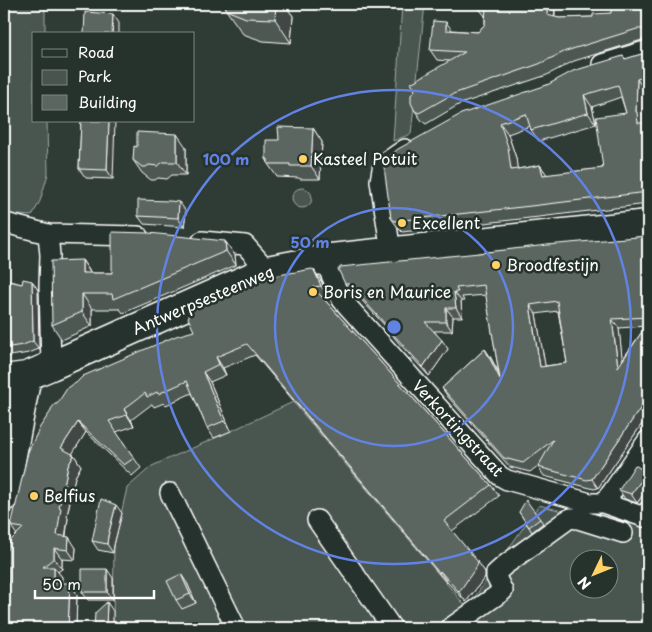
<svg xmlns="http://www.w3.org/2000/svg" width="652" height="632" font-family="'Playpen Sans',sans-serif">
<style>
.green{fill:#4a544f;stroke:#a4aaa7;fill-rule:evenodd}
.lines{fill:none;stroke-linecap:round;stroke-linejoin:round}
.street-casing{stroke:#fff;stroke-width:22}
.secondary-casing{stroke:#fff;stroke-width:31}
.street{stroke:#26332d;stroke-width:19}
.secondary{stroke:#26332d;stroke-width:28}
.wall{fill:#4e5853;stroke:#fff;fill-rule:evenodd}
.shaded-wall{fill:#404744;stroke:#fff}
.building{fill:#5b6661;stroke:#fff;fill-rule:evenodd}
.ring{fill:none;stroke:#6183e4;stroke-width:2.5}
.poi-dot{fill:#ffd166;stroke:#26332d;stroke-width:2}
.labels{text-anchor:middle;stroke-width:5;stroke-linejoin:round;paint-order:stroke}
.poi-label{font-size:16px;fill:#fff;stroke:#26332d;text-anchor:start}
.street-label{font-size:16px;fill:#fff;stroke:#26332d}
.centre{fill:#6183e4;stroke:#26332d;stroke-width:2.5}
.ring-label{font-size:15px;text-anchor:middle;font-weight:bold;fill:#6183e4;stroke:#26332d;stroke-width:5;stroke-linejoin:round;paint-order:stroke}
</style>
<rect width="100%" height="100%" fill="#2f3b35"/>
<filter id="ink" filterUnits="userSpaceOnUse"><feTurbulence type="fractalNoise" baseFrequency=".02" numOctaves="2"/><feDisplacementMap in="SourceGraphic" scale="10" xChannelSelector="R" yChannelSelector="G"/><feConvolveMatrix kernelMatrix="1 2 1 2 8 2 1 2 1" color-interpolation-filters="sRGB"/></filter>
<g filter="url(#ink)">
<!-- green -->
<path class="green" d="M 4,4 L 44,4 L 45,6 L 45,34 L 34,34 L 34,121 L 47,121 L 48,174 L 40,201 L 32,216 L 4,214 Z
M 402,4 L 425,4 L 411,134 L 393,141 Z
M292 198a10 10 0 1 1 20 0a10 10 0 1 1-20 0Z
M 293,402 L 467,608 L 539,505 L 608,523 L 648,465 L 648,628 L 113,628 L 114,545 L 127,488 L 152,466 L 231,431 ZM 580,560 L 610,560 L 610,590 L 580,590 Z"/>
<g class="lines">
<!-- street casing -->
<g class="street-casing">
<path id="street" d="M 602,64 L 648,50
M 5,223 L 48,234 L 138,236
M 48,234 L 50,255 L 49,285 L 51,366
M 202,241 L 245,245 L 267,270
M 391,252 L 380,181 L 383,164 L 405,149
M 324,259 L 342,300 L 500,476 L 507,480 L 590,503 L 603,503 L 612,492 L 648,440
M 170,493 L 236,628
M 603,503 L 644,517 L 648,511
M 317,520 L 392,628
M 450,628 L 503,591 L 496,577 L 496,573 L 505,565 L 567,520 L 571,518 L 578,519 L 623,533"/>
</g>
<!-- secondary casing -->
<g class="secondary-casing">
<path id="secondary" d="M 4,379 L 27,376 L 51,366 L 267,270 L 331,258 L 648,224
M 4,497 L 27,376"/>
</g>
<!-- street -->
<use href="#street" class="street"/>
<!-- secondary -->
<use href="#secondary" class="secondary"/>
</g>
<!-- wall -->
<path class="wall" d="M 76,4 L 98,4 L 98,8 L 78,7 Z
M 226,4 L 284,4 L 293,16 L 291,43 L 263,41 L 243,34 L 226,10 Z
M 555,4 L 555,17 L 559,18 L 593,17 L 611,13 L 629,8 L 648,4 L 648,39 L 645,39 L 574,61 L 547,75 L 460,104 L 426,124 L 422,121 L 415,111 L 449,61 L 437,60 L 430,50 L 452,30 L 478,32 L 485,24 L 485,16 L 477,6 Z
M 648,52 L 648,89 L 644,90 L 644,121 L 645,123 L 648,123 L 648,204 L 539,217 L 402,232 L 399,229 L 391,218 L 386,159 L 547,85 L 623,56 L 626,59 ZM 621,97 L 626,113 L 603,168 L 547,175 L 540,165 L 530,167 L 517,169 L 516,158 L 508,134 L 530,126 L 531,130 L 539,141 L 596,124 L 592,107 Z
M 81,121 L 113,179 L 86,178 L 79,169 Z
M 313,128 L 322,142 L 320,179 L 300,179 L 299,178 L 277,177 L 268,164 L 268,162 L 266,159 L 279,140 Z
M 137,147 L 186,147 L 186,175 L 172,175 L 167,179 L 158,178 L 155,180 L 151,180 L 142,173 L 133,160 Z
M 186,211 L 184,227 L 144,224 L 138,216 Z
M 648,236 L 648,415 L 598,488 L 594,489 L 544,476 L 538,467 L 539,465 L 530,472 L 510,467 L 448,397 L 442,388 L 485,349 L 491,358 L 499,373 L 486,295 L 462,297 L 464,301 L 461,301 L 462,317 L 453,317 L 452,331 L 434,331 L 448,349 L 429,376 L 398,342 L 387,328 L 355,293 L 351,293 L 345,284 L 479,253 ZM 558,311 L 567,363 L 545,366 L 536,314 ZM 646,326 L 622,360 L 619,328 Z
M 225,241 L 235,255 L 236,265 L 123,313 L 120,309 L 92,309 L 92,326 L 62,340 L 52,325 L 82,260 L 91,273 L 112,273 Z
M 314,270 L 321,281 L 328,296 L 322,297 L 491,485 L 499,496 L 452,531 L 485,572 L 485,577 L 466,602 L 447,582 L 447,583 L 255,355 L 223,368 L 226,375 L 210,382 L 231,431 L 214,438 L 207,428 L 192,393 L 166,405 L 164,403 L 154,407 L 152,404 L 131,420 L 134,426 L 116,432 L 141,468 L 132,476 L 86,432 L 72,454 L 74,455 L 81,466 L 75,477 L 67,516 L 68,518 L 66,536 L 76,548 L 75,560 L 62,559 L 62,569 L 58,572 L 62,577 L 61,583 L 77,594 L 76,628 L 11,526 L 57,404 L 194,331 Z
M 4,280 L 22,284 L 32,281 L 38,290 L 39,349 L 29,353 L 4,357 Z
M 648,476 L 648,488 L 637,503 L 625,499 L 619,490 Z
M 519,512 L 540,519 L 543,523 L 532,532 Z
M 122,513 L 114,545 L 113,553 L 98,550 L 92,541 Z
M 113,578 L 113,600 L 88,600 L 82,592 Z
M 187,583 L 196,603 L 182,609 L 176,600 Z"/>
<!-- shaded-wall -->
<path class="shaded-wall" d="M 276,4 L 284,4 L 293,16 L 291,43 L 275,19 Z
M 547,4 L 555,4 L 554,25 L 547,15 Z
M 113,14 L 119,23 L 119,34 L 112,34 Z
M 446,22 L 454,33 L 446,30 Z
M 637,79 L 644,90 L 644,121 L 645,123 L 645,134 L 638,123 L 636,112 Z
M 584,95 L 592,107 L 596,124 L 588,113 Z
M 109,121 L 115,121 L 113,179 L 107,170 Z
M 500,123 L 508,134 L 516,158 L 519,181 L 511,170 Z
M 313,128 L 322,142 L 320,179 L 311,166 Z
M 177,134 L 186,147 L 186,175 L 177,162 Z
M 540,165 L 548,176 L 543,175 Z
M 179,202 L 186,211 L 184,227 L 178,218 Z
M 225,241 L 235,255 L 236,265 L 226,251 Z
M 82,260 L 91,274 L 82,273 Z
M 314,270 L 321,281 L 328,296 L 321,286 Z
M 32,281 L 38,290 L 39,349 L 33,341 Z
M 454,292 L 461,301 L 462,317 L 456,308 Z
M 82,294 L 92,309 L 92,326 L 82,312 Z
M 530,305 L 536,314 L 547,376 L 540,367 Z
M 446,308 L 453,317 L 452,331 L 446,322 Z
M 612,319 L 619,328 L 624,376 L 618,367 Z
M 442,340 L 448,349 L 429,376 L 423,367 Z
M 485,349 L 491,358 L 506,388 L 500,379 Z
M 216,357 L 223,368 L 226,375 L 219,364 Z
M 203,372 L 210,382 L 231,431 L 224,421 Z
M 648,397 L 648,415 L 598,488 L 592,479 Z
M 124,409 L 131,420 L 134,426 L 127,415 Z
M 78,422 L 86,432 L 69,459 L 61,448 Z
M 74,455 L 81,466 L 75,477 L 71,495 L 67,516 L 68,518 L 64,545 L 57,535 L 59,507 L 68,466 Z
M 647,473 L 648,476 L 648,488 L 637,503 L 631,494 Z
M 116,505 L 122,513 L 114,545 L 113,553 L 107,544 L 108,536 Z
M 69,537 L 76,548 L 75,560 L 68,550 Z
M 54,548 L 62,559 L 62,569 L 54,558 Z
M 478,562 L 485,572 L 485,577 L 466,602 L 459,592 Z
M 54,567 L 62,577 L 61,593 L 54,583 Z
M 107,569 L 113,578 L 113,600 L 107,592 Z
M 440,571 L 447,582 L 447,583 L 439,573 Z
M 181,574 L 187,583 L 196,603 L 190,594 Z
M 70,583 L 77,594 L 76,628 L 68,628 Z
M 107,602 L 113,611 L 113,628 L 106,628 Z"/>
<!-- building -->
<path class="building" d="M 226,4 L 276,4 L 275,19 L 246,18 L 226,10 Z
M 477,4 L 547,4 L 547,15 L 559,18 L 593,17 L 593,14 L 611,13 L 611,8 L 629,8 L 628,4 L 648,4 L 648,31 L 643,29 L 637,29 L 566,51 L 539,64 L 453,94 L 419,113 L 415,111 L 411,103 L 411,95 L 415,90 L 411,83 L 465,52 L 430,50 L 433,21 L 446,22 L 446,30 L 478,32 L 485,24 L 486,6 L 477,6 Z
M 85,12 L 113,14 L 112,34 L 84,34 Z
M 648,52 L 648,76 L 637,79 L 636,112 L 637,112 L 638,123 L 648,123 L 648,192 L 531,206 L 395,221 L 391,218 L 384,167 L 386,159 L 398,149 L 461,114 L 547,85 L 573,71 L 623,56 L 625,59 ZM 618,85 L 626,113 L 596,117 L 603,168 L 543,175 L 540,165 L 530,167 L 511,170 L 508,147 L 500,123 L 526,114 L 531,130 L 588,113 L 584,95 Z
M 81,121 L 109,121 L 107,170 L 79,169 Z
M 278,127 L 313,128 L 311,166 L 290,166 L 290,164 L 268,164 L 268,159 L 266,159 L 266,140 L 279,140 Z
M 137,132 L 177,134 L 177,162 L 163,162 L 158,166 L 149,165 L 146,167 L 142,167 L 133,160 L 134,146 L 137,147 Z
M 138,200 L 170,201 L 179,202 L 178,218 L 138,216 Z
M 112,232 L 149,233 L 225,241 L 226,251 L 113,299 L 112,294 L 82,294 L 82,312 L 52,325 L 51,261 L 82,260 L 82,273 L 112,273 Z
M 648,236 L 648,317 L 612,319 L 618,367 L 648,323 L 648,397 L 592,479 L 587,480 L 538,467 L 553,440 L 523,463 L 504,458 L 442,388 L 485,349 L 500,379 L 484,285 L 456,288 L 458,292 L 454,292 L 456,308 L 446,308 L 446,322 L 425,322 L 442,340 L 423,367 L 392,333 L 385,326 L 386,325 L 349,284 L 345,284 L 338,269 L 340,269 L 340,267 L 479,253 L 547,245 ZM 557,301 L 567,363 L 540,367 L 530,305 Z
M 312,269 L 314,270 L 321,286 L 313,287 L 491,485 L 444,521 L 478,562 L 477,566 L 459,592 L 440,571 L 439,573 L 247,344 L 216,357 L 219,364 L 203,372 L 224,421 L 207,428 L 187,381 L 158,394 L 157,392 L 147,397 L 145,393 L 124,409 L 127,415 L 109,421 L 134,458 L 124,465 L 78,422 L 61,448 L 74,455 L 68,466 L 64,485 L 59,507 L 61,508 L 57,535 L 69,537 L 68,550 L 54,548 L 54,558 L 43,567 L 54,567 L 54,583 L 70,583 L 68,628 L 8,628 L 9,542 L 23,528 L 11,526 L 28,452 L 40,427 L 51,411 L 51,409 L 55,404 L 57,404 L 68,387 L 76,383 L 83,376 L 176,336 L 194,331 L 188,318 L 191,311 L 217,298 L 252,284 L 279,275 Z
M 23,279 L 32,281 L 33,341 L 23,345 L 4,348 L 4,280 L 22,284 Z
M 635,465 L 647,473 L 631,494 L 619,490 Z
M 101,499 L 116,505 L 108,536 L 107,544 L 92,541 Z
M 526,500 L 540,519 L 529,527 L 519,512 Z
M 82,569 L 107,569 L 107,592 L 82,592 Z
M 181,574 L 190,594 L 176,600 L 167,581 Z
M 107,602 L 106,628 L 94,628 L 95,613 Z"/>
</g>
<!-- distance rings -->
<g class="ring">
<circle cx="394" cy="327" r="119"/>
<circle cx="394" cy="327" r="237"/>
</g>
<!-- markers -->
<g class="poi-dot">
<circle cx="303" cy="159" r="5"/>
<circle cx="402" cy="223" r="5"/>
<circle cx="496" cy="265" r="5"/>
<circle cx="313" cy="292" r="5"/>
<circle cx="34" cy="496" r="5"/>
</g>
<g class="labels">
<!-- poi labels -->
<g class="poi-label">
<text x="313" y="165">Kasteel Potuit</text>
<text x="412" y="229">Excellent</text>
<text x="506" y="271">Broodfestijn</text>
<text x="323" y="298">Boris en Maurice</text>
<text x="44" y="502">Belfius</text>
</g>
<!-- street labels -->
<g class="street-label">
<text transform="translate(203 300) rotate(-23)" y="6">Antwerpsesteenweg</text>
<text transform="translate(458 428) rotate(47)" y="6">Verkortingstraat</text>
</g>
</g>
<circle cx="394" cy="327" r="8" class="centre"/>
<g class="ring-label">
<text x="226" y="165">100 m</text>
<text x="310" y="248">50 m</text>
</g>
<!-- margin -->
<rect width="652" height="632" fill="none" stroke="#26332d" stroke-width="20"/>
<rect x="10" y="10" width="632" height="612" fill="none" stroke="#fff" stroke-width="2" filter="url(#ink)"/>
<!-- legend -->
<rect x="32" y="32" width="162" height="90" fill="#26332d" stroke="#7d8581"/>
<rect x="42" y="49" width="25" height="8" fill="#26332d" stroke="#7d8581"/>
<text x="78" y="58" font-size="15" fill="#ffffff">Road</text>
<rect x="42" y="70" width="25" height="15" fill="#4a544f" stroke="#7d8581"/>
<text x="78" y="82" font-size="15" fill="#ffffff">Park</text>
<rect x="42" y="95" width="25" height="15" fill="#5b6661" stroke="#7d8581"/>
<text x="78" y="108" font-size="15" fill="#ffffff">Building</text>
<!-- north arrow -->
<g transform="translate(594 574) rotate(227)"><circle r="24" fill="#26332d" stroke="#7d8581"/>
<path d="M0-4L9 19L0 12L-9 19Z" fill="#ffd166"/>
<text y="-8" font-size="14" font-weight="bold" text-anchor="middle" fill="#ffffff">N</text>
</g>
<!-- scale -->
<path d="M35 590v8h119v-8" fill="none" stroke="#ffffff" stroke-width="2.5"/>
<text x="42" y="590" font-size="15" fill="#ffffff" stroke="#26332d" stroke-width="4" paint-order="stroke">50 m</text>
</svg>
